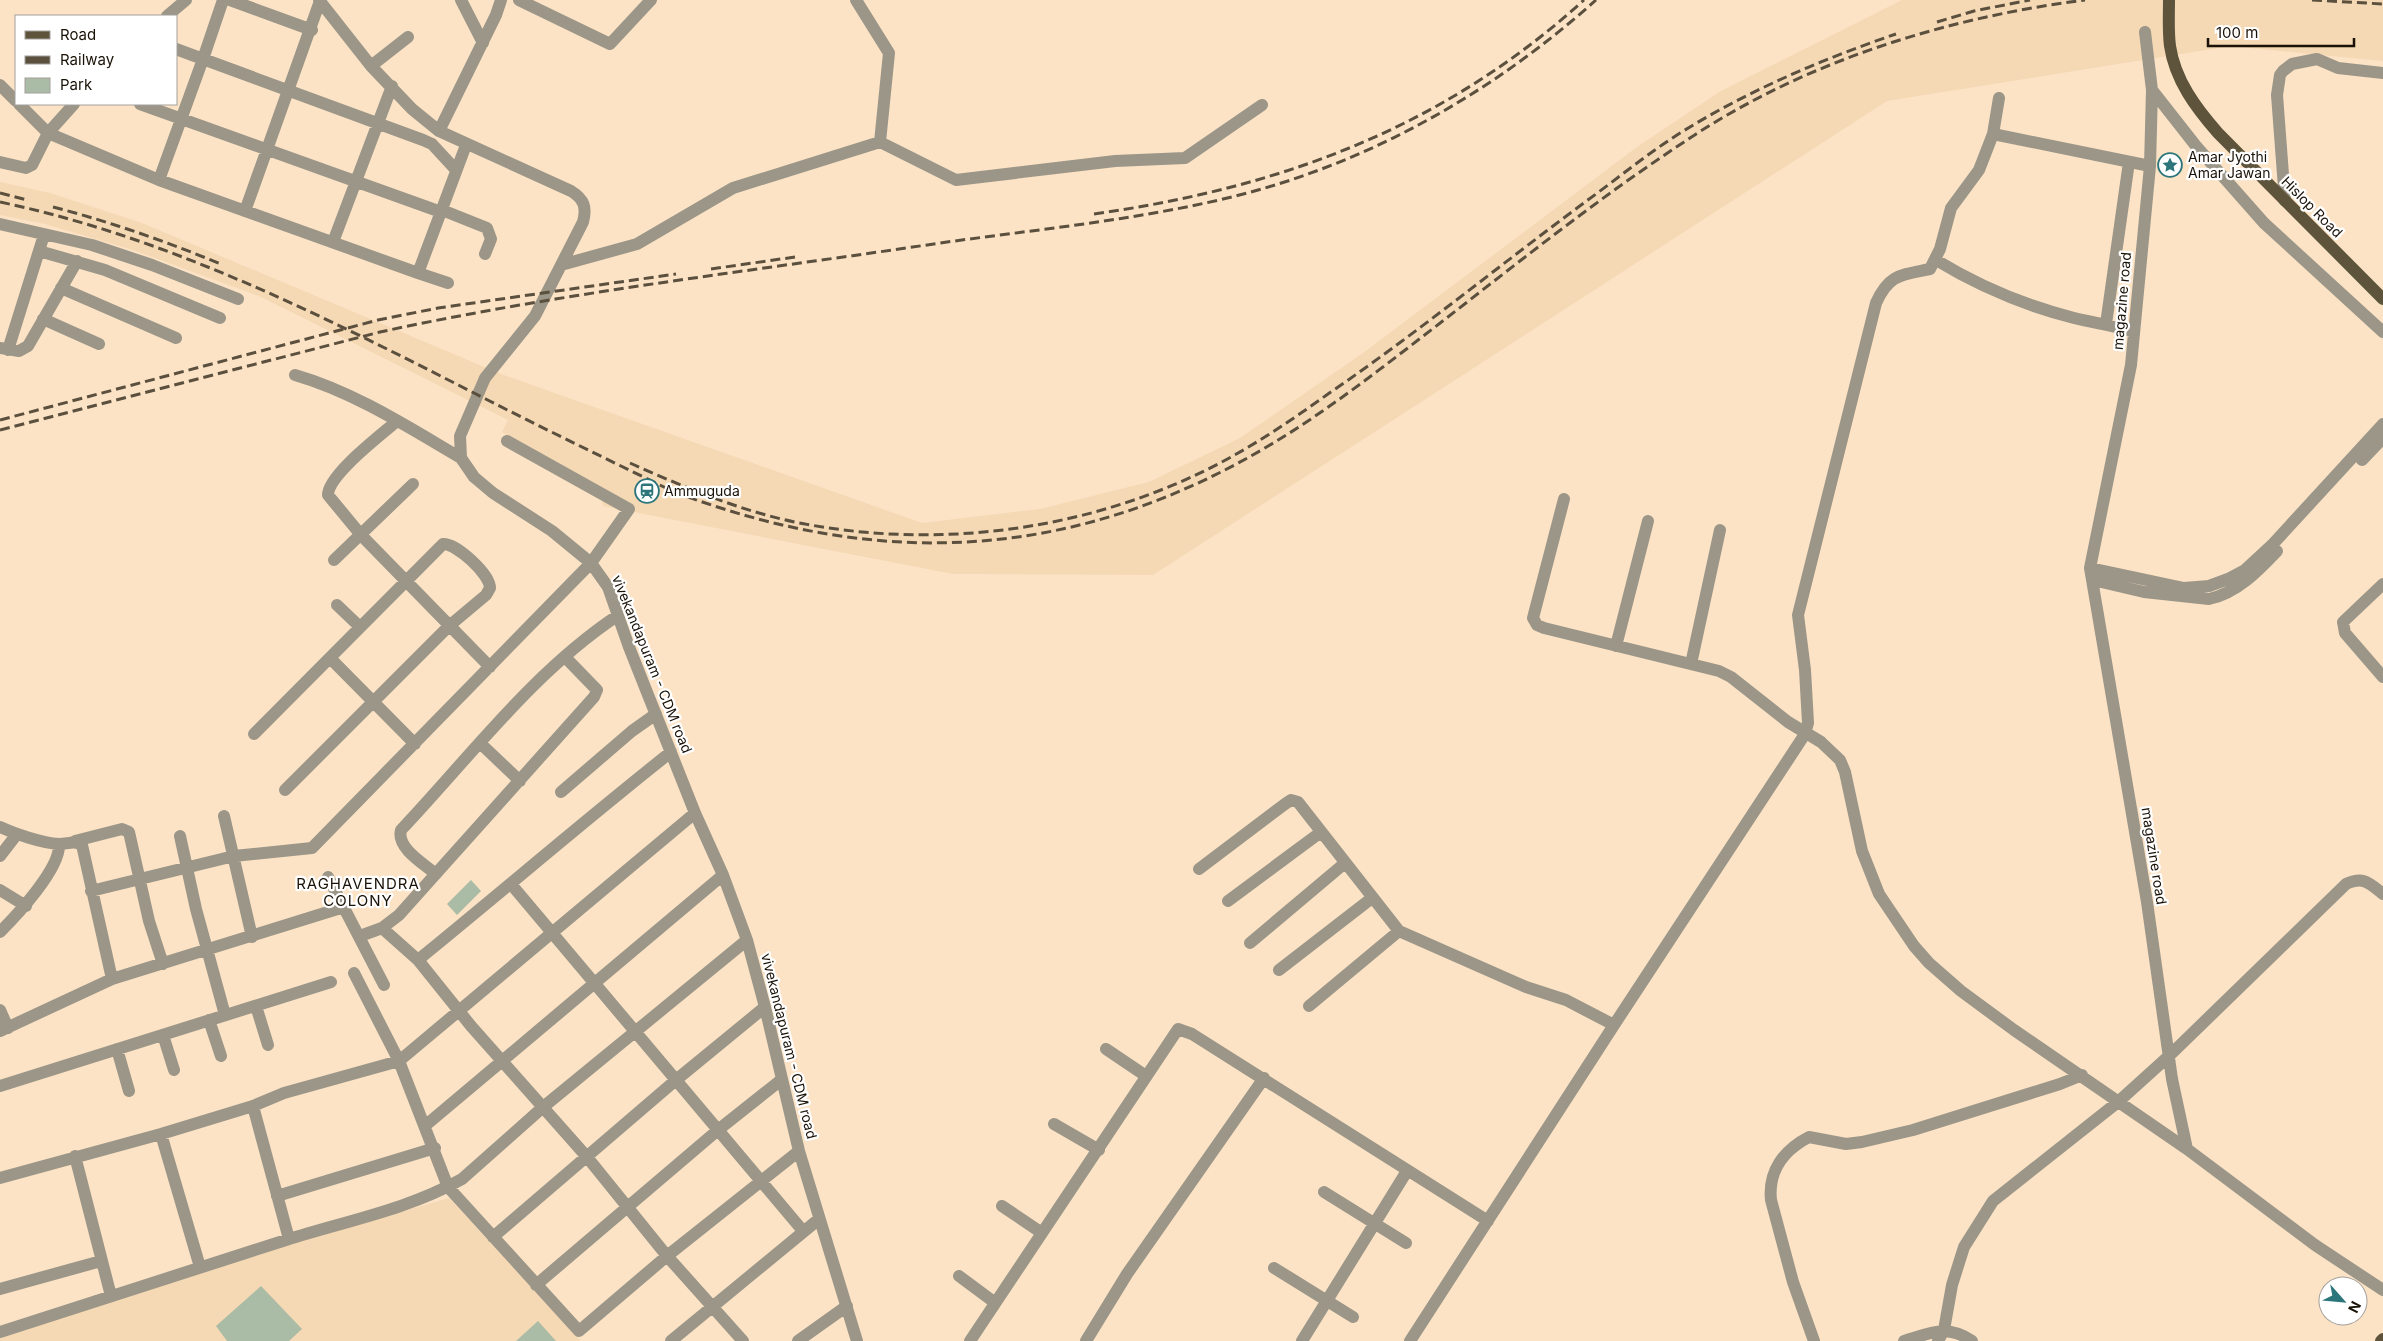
<svg xmlns="http://www.w3.org/2000/svg" width="2383" height="1341" font-family="Inter,sans-serif">
<style>
.built{fill:#f5d8b4}
.green{fill:#aabca5}
.lines{fill:none;stroke-linecap:round;stroke-linejoin:round}
.minor{stroke:#9b9688;stroke-width:12}
.major{stroke:#5d543b;stroke-width:12}
.rail{stroke:#5b4f3e;stroke-width:3;stroke-dasharray:10 5;stroke-linecap:butt}
.labels{text-anchor:middle;stroke-width:4.5;stroke-linejoin:round;paint-order:stroke}
.poi-label{font-size:14px;fill:#1a1207;stroke:#fff;text-anchor:start}
.street-label{font-size:14px;fill:#1a1207;stroke:#fff}
.neighbourhood-label{font-size:15px;letter-spacing:1px;fill:#1a1207;stroke:#fff}
</style>
<rect width="100%" height="100%" fill="#fce3c5"/>
<!-- built -->
<path class="built" d="M 1902,0 L 2383,0 L 2383,61 L 2231,46 L 1887,101 L 1153,575 L 953,574 L 603,506 L 600,489 L 502,432 L 508,420 L 259,296 L 133,250 L 45,224 L 0,215 L 0,182 L 50,193 L 142,223 L 501,374 L 922,523 L 1040,509 L 1149,482 L 1240,438 L 1363,353 L 1637,147 L 1721,91 Z
M 449,1198 L 581,1341 L 0,1341 L 0,1337 L 298,1242 Z"/>
<!-- green -->
<path class="green" d="M 471,880 L 481,891 L 457,915 L 447,904 Z
M 261,1286 L 302,1329 L 289,1341 L 227,1341 L 216,1326 Z
M 538,1321 L 556,1341 L 516,1341 Z"/>
<g class="lines">
<!-- minor -->
<path class="minor" d="M 223,0 L 203,59 L 423,140 L 432,144 L 456,170
M 230,0 L 312,30
M 319,0 L 371,66 L 412,109 L 439,131 L 571,191 C 584,199 587,207 583,222 L 535,316 L 485,378 L 460,436 L 461,458 L 474,477 L 493,493 L 552,531 L 591,563 L 608,587 L 629,647 L 695,813 L 723,875 L 747,940 L 765,1007 L 799,1151 L 857,1341
M 461,0 L 483,43
M 519,0 L 610,44 L 651,0
M 856,0 L 889,53 L 880,142
M 167,16 L 186,0
M 2145,32 L 2152,90 L 2150,166 L 2131,365 L 2090,568 L 2147,902 L 2172,1079 L 2187,1149
M 371,66 L 408,37
M 0,85 L 16,101
M 2152,90 L 2196,146 L 2264,223 L 2383,332
M 1999,98 L 1993,134 L 2150,166
M 19,104 L 48,133 L 159,180 L 418,273 L 466,145
M 140,104 L 441,212
M 439,131 L 496,15 L 501,0
M 0,162 L 26,168 L 32,165 L 48,133 L 74,104
M 159,180 L 203,59 L 176,49
M 2285,201 L 2277,95 L 2280,75 L 2283,71 L 2292,64 L 2317,59 L 2338,68 L 2383,73
M 442,210 L 487,228 L 491,239 L 485,254
M 245,211 L 320,1
M 0,224 L 92,245 L 152,265 L 238,299
M 333,242 L 392,86
M 39,251 L 105,270 L 220,318
M 1936,260 C 1977,285 2027,306 2074,318 C 2094,323 2114,325 2134,332
M 561,265 L 637,244 L 733,188 L 880,142 L 956,180 L 1115,161 L 1185,158 L 1262,105
M 418,273 L 448,283
M 61,288 L 176,338
M 43,319 L 99,344
M 2106,324 L 2129,162
M 0,348 L 19,351 L 28,346 L 77,261
M 8,350 L 43,238
M 295,375 C 354,392 408,427 461,458
M 397,421 C 381,435 328,475 328,495 L 361,535 L 490,667
M 2362,460 L 2383,438
M 1564,499 L 1533,618 L 1537,625 L 1544,628 L 1719,671 L 1731,677 L 1788,722 L 1821,742 L 1840,760 L 1845,772 L 1862,851 L 1879,894 L 1914,946 L 1929,963 L 1961,991 L 2014,1030 L 2187,1149 L 2315,1245 L 2383,1290
M 334,560 L 413,484
M 2090,568 L 2184,588 L 2209,586 L 2228,579 L 2245,570 L 2272,545 L 2383,424
M 2093,580 L 2144,592 L 2209,599 C 2237,593 2258,571 2277,551
M 2383,584 L 2343,622 L 2345,633 L 2383,677
M 337,605 L 360,627
M 1616,646 L 1648,521
M 330,658 L 415,744
M 1691,664 L 1720,530
M 254,734 L 443,544 C 456,543 490,574 490,588 L 486,595 L 449,626 L 285,790
M 480,743 L 520,781
M 561,792 L 632,731 L 656,714
M 224,816 L 252,937
M 0,827 C 15,834 42,843 59,844 C 69,844 73,840 82,845 L 112,979
M 180,836 L 196,909 L 225,1015
M 75,841 L 122,829 L 129,832 L 149,921 L 163,964
M 0,856 L 17,834
M 1199,869 L 1285,804 L 1291,800 L 1298,802 L 1399,931 L 1526,987 L 1566,1000 L 1614,1025
M 436,874 C 424,864 396,848 401,830 C 470,757 533,672 617,616
M 328,877 L 384,985
M 511,884 L 803,1231
M 0,890 L 26,906
M 91,891 L 234,856 L 312,848 L 591,563 L 629,509 L 507,441
M 1228,901 L 1321,832
M 382,928 L 399,915 L 594,697 L 597,690 L 565,657
M 0,932 C 17,915 61,868 59,844
M 360,936 L 382,928 L 418,960 L 471,1026 L 587,1157 L 667,1256 L 743,1341
M 1250,943 L 1345,863
M 418,960 C 503,891 585,820 671,752
M 1279,970 L 1372,898
M 354,973 L 399,1061 L 448,1187 L 579,1331 L 667,1256 L 799,1151
M 256,1006 L 268,1045
M 1309,1006 L 1399,931
M 0,1010 L 8,1028
M 209,1020 L 221,1056
M 0,1031 L 112,979 L 344,907
M 163,1035 L 174,1070
M 117,1049 L 129,1091
M 1106,1049 L 1146,1076
M 0,1086 L 331,982
M 253,1106 L 289,1239
M 1054,1124 L 1099,1150
M 426,1125 L 723,875
M 161,1134 L 200,1267
M 75,1156 L 111,1296
M 0,1178 L 161,1134 L 253,1106 L 284,1093 L 399,1061 L 695,813
M 1324,1192 L 1406,1243
M 277,1196 L 435,1148
M 1002,1206 L 1042,1233
M 493,1237 L 676,1080 L 765,1007
M 1274,1268 L 1353,1317
M 959,1276 L 994,1302
M 536,1285 L 718,1130 L 781,1080
M 0,1289 L 101,1261
M 0,1332 C 95,1301 190,1270 286,1240 C 345,1221 407,1210 462,1179 L 542,1108 L 747,940
M 671,1341 L 819,1219
M 798,1341 L 847,1306
M 970,1341 L 1178,1029 L 1192,1034 L 1488,1221
M 1086,1341 L 1127,1274 L 1264,1078
M 1302,1341 L 1407,1171
M 1410,1341 L 1614,1025 L 1805,734 L 1808,723 L 1805,670 L 1798,615 L 1876,303 C 1889,274 1901,275 1930,269 L 1940,249 L 1951,208 L 1979,170 L 1993,134
M 1814,1341 L 1793,1282 L 1771,1200 C 1768,1171 1784,1150 1809,1137 L 1846,1144 L 1862,1142 L 1913,1130 L 2060,1084 L 2082,1075
M 1904,1341 C 1931,1333 1947,1324 1972,1341
M 1938,1341 L 1944,1330 L 1952,1285 L 1964,1247 L 1993,1201 L 2118,1102 L 2170,1055 L 2346,884 C 2364,876 2369,883 2383,894"/>
<!-- major -->
<path class="major" d="M 2169,0 C 2169,15 2168,31 2170,46 C 2175,80 2196,108 2218,133 L 2383,299
M 2381,1341 L 2383,1339"/>
<!-- rail -->
<path class="rail" d="M 2312,0 L 2383,4
M 1937,22 L 1974,11 L 2030,0
M 0,193 L 27,200
M 0,202 C 167,237 321,315 472,392 C 538,426 605,458 672,491 C 884,572 1080,560 1275,442 C 1331,408 1383,367 1435,327 C 1515,265 1596,200 1681,144 C 1800,63 1943,18 2085,0
M 53,207 C 111,222 168,242 223,265
M 1094,214 C 1280,188 1443,128 1584,0
M 711,269 L 795,257
M 0,420 L 378,320 L 438,308 L 676,274
M 0,430 L 380,332 C 565,292 753,271 940,243 C 1033,230 1127,221 1219,200 C 1360,168 1489,96 1596,0
M 630,463 C 686,488 745,513 805,524 C 945,550 1094,529 1220,463 C 1258,443 1293,419 1328,394 C 1420,331 1506,260 1596,194 C 1623,174 1649,153 1677,135 C 1745,92 1820,60 1896,34"/>
</g>
<!-- icons -->
<defs>
<g id="sight-ring" transform="scale(1.25)"><circle r="9.5" fill="#fff" stroke="#2c767b" stroke-width="1.5"/><path d="M0-6L1.8-2.2L6-1.7L2.9 1.2L3.7 5.4L0 3.3L-3.7 5.4L-2.9 1.2L-6-1.7L-1.8-2.2Z" fill="#2c767b"/></g>
<g id="station-ring" transform="scale(1.25)"><circle r="9.5" fill="#fff" stroke="#2c767b" stroke-width="1.5"/><path d="M-3-6H3Q5-6 5-4V2Q5 4 3 4L4.5 6H3L1.5 4h-3L-3 6H-4.5L-3 4Q-5 4-5 2V-4Q-5-6-3-6ZM-3.5-4v3h7v-3ZM-3.5 1v1.5H-2V1ZM2 1v1.5H3.5V1Z" fill="#2c767b"/></g>
</defs>
<g fill-rule="evenodd">
<use href="#sight-ring" x="2170" y="165"/>
<use href="#station-ring" x="647" y="491"/>
</g>
<g class="labels">
<!-- poi labels -->
<g class="poi-label">
<text x="2188" y="162">Amar Jyothi<tspan x="2188" dy="16">Amar Jawan</tspan></text>
<text x="664" y="496">Ammuguda</text>
</g>
<!-- street labels -->
<g class="street-label">
<text transform="translate(2312 207) rotate(45)" y="5">Hislop Road</text>
<text transform="translate(2122 301) rotate(-85)" y="5">magazine road</text>
<text transform="translate(652 664) rotate(68)" y="5">vivekandapuram - CDM road</text>
<text transform="translate(2154 856) rotate(81)" y="5">magazine road</text>
<text transform="translate(789 1046) rotate(76)" y="5">vivekandapuram - CDM road</text>
</g>
<!-- neighbourhood labels -->
<g class="neighbourhood-label">
<text x="358" y="889">RAGHAVENDRA<tspan x="358" dy="17">COLONY</tspan></text>
</g>
</g>
<!-- legend -->
<rect x="15" y="15" width="162" height="90" fill="#ffffff" stroke="#a3a09c"/>
<rect x="25" y="31" width="25" height="8" fill="#5d543b" stroke="#a3a09c"/>
<text x="60" y="40" font-size="15" fill="#1a1207">Road</text>
<rect x="25" y="56" width="25" height="8" fill="#5b4f3e" stroke="#a3a09c"/>
<text x="60" y="65" font-size="15" fill="#1a1207">Railway</text>
<rect x="25" y="78" width="25" height="15" fill="#aabca5" stroke="#a3a09c"/>
<text x="60" y="90" font-size="15" fill="#1a1207">Park</text>
<!-- north arrow -->
<g transform="translate(2343 1301) rotate(117)"><circle r="24" fill="#ffffff" stroke="#a3a09c"/>
<path d="M0-4L9 19L0 12L-9 19Z" fill="#2c767b"/>
<text y="-8" font-size="14" font-weight="bold" text-anchor="middle" fill="#1a1207">N</text>
</g>
<!-- scale -->
<path d="M2208 38v8h146v-8" fill="none" stroke="#1a1207" stroke-width="2.5"/>
<text x="2216" y="38" font-size="15" fill="#1a1207" stroke="#ffffff" stroke-width="4" paint-order="stroke">100 m</text>
</svg>
